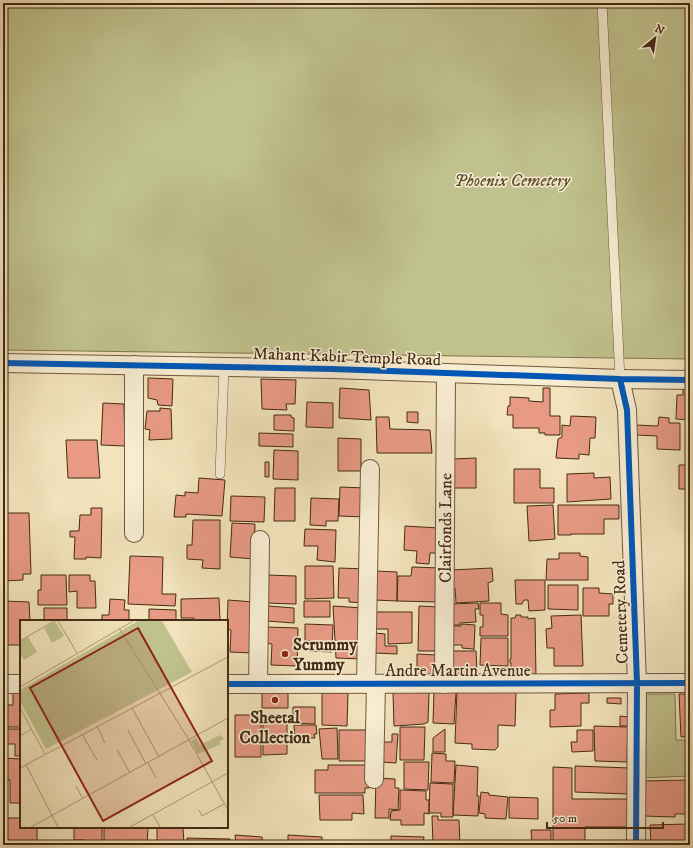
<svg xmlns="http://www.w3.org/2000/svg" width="693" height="848" font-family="'IM FELL DW Pica',serif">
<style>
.green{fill:#c0c28d;stroke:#827650}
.building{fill:#e89a85;stroke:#452b14}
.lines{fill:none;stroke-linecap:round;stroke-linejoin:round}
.service-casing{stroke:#70593e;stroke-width:10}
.minor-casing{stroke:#70593e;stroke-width:20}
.service{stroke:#f7edd3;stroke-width:9}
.minor{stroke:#f7edd3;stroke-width:18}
.cycleway-casing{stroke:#f7edd3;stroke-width:8}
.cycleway{stroke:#0057b8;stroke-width:6}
.poi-dot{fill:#8f2418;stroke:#f7edd3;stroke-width:1.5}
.labels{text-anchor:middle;stroke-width:3;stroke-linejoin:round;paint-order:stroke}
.park-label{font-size:17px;font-style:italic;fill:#645132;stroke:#f7edd3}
.street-label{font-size:17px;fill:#452b14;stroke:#f7edd3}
.poi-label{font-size:17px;font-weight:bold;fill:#452b14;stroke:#f7edd3;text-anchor:start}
.inset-road{fill:none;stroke:#ad9979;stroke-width:1}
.view{fill:#8f2418;fill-opacity:0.15;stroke:#8f2418;stroke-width:2}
.inset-edge{fill:none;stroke:#452b14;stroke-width:2}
</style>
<rect width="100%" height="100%" fill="#f2e3bc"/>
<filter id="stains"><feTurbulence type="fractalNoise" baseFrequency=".005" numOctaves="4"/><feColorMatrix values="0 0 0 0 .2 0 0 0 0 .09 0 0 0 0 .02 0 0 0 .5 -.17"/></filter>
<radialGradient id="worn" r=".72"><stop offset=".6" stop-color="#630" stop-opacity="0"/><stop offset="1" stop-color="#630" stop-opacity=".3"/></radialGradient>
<!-- green -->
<path class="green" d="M 3,3 L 690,3 L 690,359 L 3,350 Z
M 643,694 L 675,694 L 676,740 L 690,740 L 690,776 L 642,778 Z"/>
<!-- building -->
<path class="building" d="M 148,378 L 173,379 L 172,406 L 158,405 L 157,400 L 148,398 Z
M 261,379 L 296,380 L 295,404 L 286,404 L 287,410 L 262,409 Z
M 340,388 L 369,390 L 371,420 L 339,418 Z
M 543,388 L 550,388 L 550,416 L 560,416 L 560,435 L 545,435 L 545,433 L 539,433 L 539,428 L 513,428 L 513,415 L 507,415 L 508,406 L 510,406 L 510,397 L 529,398 L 529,401 L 543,402 Z
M 683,389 L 690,390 L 690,420 L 676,419 L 677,395 L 683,395 Z
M 307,402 L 333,403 L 333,428 L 306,427 Z
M 103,403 L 124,404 L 125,446 L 101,445 Z
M 160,408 L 171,409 L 172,439 L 149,440 L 150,430 L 145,429 L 147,411 L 160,411 Z
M 407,412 L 418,412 L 418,423 L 407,422 Z
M 274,415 L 291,415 L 291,417 L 294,418 L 294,431 L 274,430 Z
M 571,416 L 596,417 L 595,438 L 590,438 L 589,455 L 579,454 L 579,459 L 556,458 L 558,439 L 562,437 L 562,425 L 570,426 Z
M 376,417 L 389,417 L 390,429 L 430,430 L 432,453 L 377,453 Z
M 659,417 L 669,418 L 669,423 L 680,423 L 680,450 L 657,449 L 657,436 L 636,435 L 636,425 L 658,426 Z
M 259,433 L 293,434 L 293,447 L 259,446 Z
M 338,438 L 361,439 L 361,471 L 338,471 Z
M 66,440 L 97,440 L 100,478 L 68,478 Z
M 274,450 L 298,451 L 298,480 L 273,479 Z
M 690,457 L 690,489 L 679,489 L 679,465 L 690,465 Z
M 476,458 L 476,488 L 454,488 L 453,459 Z
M 265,462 L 269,462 L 269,477 L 265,477 Z
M 514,469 L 540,469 L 540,488 L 554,488 L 554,503 L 514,503 Z
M 594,473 L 594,478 L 610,477 L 611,499 L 567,502 L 567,474 Z
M 199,478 L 225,480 L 222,516 L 186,514 L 186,517 L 174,517 L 176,495 L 185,496 L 185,492 L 198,493 Z
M 340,487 L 366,488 L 366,517 L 339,516 Z
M 275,488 L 295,488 L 295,521 L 274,521 Z
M 231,496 L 265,497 L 264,522 L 230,521 Z
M 311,498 L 339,499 L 338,521 L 326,521 L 326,526 L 310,525 Z
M 553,505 L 555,539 L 529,541 L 527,506 Z
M 558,505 L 619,505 L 619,519 L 604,519 L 604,534 L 571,534 L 571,535 L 558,535 Z
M 91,508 L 102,508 L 101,558 L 86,557 L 86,559 L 74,559 L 75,537 L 70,537 L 70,531 L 79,531 L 80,515 L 91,515 Z
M 3,513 L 29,513 L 31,574 L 23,574 L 23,580 L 3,581 Z
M 193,520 L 220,520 L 220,569 L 202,568 L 203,560 L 187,559 L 187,545 L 192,545 Z
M 232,523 L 255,524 L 254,559 L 230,557 Z
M 405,526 L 439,528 L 438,553 L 430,553 L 429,564 L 416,563 L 417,551 L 404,550 Z
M 305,529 L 336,530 L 335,562 L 317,560 L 318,546 L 304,546 Z
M 559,553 L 580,553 L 580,556 L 588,557 L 588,580 L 546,580 L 547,559 L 559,559 Z
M 130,556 L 163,557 L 162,594 L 176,594 L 175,606 L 128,604 Z
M 305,566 L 333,566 L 334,598 L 305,599 Z
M 412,567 L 440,568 L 439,602 L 397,601 L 398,576 L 411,576 Z
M 339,568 L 367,569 L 366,603 L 349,602 L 349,598 L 338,598 Z
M 492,568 L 493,581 L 488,583 L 489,601 L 456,603 L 455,588 L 452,588 L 451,570 Z
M 375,571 L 397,572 L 397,601 L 375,600 Z
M 41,575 L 66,575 L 67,605 L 38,605 L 38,590 L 41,590 Z
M 69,575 L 90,575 L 90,581 L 95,581 L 96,608 L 77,608 L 77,591 L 69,592 Z
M 266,575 L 296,576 L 296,604 L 266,603 Z
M 515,580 L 545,580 L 545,610 L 529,611 L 528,600 L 524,600 L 522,604 L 516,604 Z
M 548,585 L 578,585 L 578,610 L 548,609 Z
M 583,588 L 599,588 L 599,593 L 613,594 L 613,604 L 609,604 L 609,616 L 583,616 Z
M 219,598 L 220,621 L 194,621 L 194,618 L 181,618 L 181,599 Z
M 110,599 L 125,600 L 124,610 L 129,610 L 129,621 L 102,621 L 102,615 L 109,615 Z
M 228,600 L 254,602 L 252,653 L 230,652 L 231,630 L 227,629 Z
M 3,601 L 29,602 L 30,621 L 21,621 L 21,645 L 3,645 Z
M 304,601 L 330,601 L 330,617 L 304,617 Z
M 478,603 L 479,609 L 475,609 L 476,622 L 460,623 L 460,625 L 449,625 L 449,604 Z
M 480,603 L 501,603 L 501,614 L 508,615 L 508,636 L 480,636 L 480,627 L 483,627 L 483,615 L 480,615 Z
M 268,606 L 294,608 L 294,623 L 267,621 Z
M 333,606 L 362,608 L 361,659 L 336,658 Z
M 419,606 L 439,607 L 439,651 L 418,651 Z
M 44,608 L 67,608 L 67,621 L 44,621 Z
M 149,609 L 176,610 L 176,621 L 149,621 Z
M 375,612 L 412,612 L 412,643 L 388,644 L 388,629 L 375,629 Z
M 516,615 L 521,615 L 521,617 L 528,617 L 528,619 L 535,618 L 536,677 L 511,677 L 511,663 L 510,663 L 510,659 L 511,659 L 511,618 L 515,618 Z
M 581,615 L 583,666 L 554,666 L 554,648 L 547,648 L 546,629 L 552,628 L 551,616 Z
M 305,624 L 333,625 L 332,652 L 309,651 L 310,641 L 305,641 Z
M 462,624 L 475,625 L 474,650 L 473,649 L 462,648 L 462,645 L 453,645 L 453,641 L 452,640 L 451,626 L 461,626 Z
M 265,627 L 298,628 L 297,666 L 271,665 L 272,644 L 264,643 Z
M 375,633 L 385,634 L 385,646 L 397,646 L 397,654 L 374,653 Z
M 481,638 L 508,638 L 508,666 L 480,665 Z
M 452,651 L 476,651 L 477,672 L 475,672 L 475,679 L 452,680 Z
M 417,654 L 436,655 L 437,677 L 417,676 Z
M 457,690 L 516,691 L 515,726 L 498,725 L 498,747 L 495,750 L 472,749 L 472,744 L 455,743 Z
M 262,691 L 288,691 L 288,708 L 262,708 Z
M 434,691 L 456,692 L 454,724 L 433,723 Z
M 393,692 L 429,693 L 428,722 L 424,724 L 394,726 Z
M 13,693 L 21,693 L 21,727 L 4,727 L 4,705 L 13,705 Z
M 322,693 L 348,693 L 347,726 L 322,725 Z
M 589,693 L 589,703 L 581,703 L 581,726 L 550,727 L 550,710 L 555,710 L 555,694 Z
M 679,694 L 690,694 L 690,736 L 681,737 Z
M 607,698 L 621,698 L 621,704 L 607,703 Z
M 293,707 L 315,707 L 315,724 L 293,723 Z
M 235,715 L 261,715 L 261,757 L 235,757 Z
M 620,716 L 629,717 L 629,726 L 620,726 Z
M 263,722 L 287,722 L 287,754 L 263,755 Z
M 294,725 L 316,725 L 317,734 L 314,734 L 315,738 L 295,738 Z
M 594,726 L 628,727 L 627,762 L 595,761 Z
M 400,727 L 425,727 L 424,760 L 400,760 Z
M 337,728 L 338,759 L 322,759 L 319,729 Z
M 3,729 L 21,729 L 21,756 L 15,756 L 15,744 L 3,744 Z
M 445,729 L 445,752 L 433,752 L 433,738 Z
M 339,730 L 367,730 L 367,761 L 339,761 Z
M 577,730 L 593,730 L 593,751 L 572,752 L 571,742 L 577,742 Z
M 392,734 L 398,734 L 396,763 L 381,762 L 382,742 L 392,742 Z
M 432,753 L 446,754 L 446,761 L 455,761 L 454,783 L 431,782 Z
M 3,758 L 21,759 L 21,803 L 10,803 L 10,780 L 3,779 Z
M 404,762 L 429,762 L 428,790 L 404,789 Z
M 328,765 L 368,765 L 369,788 L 365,788 L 365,793 L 315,793 L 315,770 L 328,770 Z
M 456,765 L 478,767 L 477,796 L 479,796 L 478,816 L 453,815 Z
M 575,766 L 630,768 L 629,794 L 575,792 Z
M 553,767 L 572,768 L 572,799 L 630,799 L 630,827 L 585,827 L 585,845 L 553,845 Z
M 376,778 L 395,779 L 395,788 L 399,788 L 398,810 L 389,809 L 389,818 L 375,818 Z
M 688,779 L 690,779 L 690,812 Z
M 687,780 L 688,814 L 675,814 L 675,817 L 643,816 L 641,781 Z
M 430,783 L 453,784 L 453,817 L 441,817 L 441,813 L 429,813 Z
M 400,790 L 426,791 L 426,800 L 429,800 L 429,814 L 424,813 L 424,825 L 401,825 L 401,820 L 390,820 L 391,811 L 400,810 Z
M 481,792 L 489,793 L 489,795 L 508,797 L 506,819 L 485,818 L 485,814 L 479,813 Z
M 319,795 L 363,795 L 364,814 L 352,813 L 352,820 L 320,820 Z
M 509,797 L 538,798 L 538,819 L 509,818 Z
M 432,816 L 438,816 L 438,820 L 459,820 L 460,845 L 433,845 Z
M 5,818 L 21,818 L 21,827 L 37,827 L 37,845 L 26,845 L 26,841 L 5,840 Z
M 688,824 L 690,845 L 651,845 L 650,825 Z
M 74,827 L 102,827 L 102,844 L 84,844 L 84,840 L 74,840 Z
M 104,827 L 148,827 L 147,845 L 104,845 Z
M 157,827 L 183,827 L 184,845 L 157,845 Z
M 531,830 L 551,830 L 551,845 L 532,845 Z
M 235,835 L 262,837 L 263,845 L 236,845 Z
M 288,835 L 322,837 L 322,845 L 288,845 Z
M 391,836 L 424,837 L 423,845 L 391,845 Z
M 187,838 L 230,839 L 230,845 L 187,845 Z"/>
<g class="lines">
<!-- service casing -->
<g class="service-casing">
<path id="service" d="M 602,3 L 620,379
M 220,474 L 224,367"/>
</g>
<!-- minor casing -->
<g class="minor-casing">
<g id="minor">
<path d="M 3,363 L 332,369 L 620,379 L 690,380"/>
<path d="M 134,365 L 134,533"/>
<path d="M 620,379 L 627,410 L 637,683 L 636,845"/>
<path d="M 3,684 L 21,684"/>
<path d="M 227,684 L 690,683"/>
<path d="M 258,684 L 260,540"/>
<path d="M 366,684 L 370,469"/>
<path id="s1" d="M 444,684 L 446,373"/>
<path d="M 374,779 L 376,684"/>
</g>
</g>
<!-- service -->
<use href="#service" class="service"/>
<!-- minor -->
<use href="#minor" class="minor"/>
<!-- cycleway casing -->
<g class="cycleway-casing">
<path id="cycleway" d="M 3,363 L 332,369 L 620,379 L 690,380
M 620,379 L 627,410 L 637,683 L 636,845
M 227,684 L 690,683"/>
</g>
<!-- cycleway -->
<use href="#cycleway" class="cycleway"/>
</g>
<!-- markers -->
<g class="poi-dot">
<circle cx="285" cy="654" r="4"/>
<circle cx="275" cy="700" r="4"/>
</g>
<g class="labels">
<!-- park labels -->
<g class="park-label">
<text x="512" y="186">Phoenix Cemetery</text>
</g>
<!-- street labels -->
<g class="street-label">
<text transform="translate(347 356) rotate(2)" y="6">Mahant Kabir Temple Road</text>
<text dy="6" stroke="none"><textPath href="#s1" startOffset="156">Clairfonds Lane</textPath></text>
<text transform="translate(620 612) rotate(-92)" y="6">Cemetery Road</text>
<text x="458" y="676">Andre Martin Avenue</text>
</g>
<!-- poi labels -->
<g class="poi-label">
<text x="293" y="650">Scrummy<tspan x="293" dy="20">Yummy</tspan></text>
<text x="275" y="723" text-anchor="middle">Sheetal<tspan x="275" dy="20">Collection</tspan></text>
</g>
</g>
<!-- overview -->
<g transform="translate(20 620)">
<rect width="208" height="208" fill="#f2e3bc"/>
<path d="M 35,1 L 44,16 L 32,23 L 24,8 ZM 118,1 L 142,1 L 172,52 L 26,129 L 0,81 L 0,70 ZM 8,17 L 17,32 L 4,40 L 0,34 L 0,21 ZM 200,115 L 204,119 L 199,122 L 201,124 L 178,134 L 171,121 L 176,118 L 180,125 Z" fill="#c0c28d"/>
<path class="inset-road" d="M 38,1 L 57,33M 99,8 L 169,120 L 208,190M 0,21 L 34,1M 0,67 L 113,1M 0,88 L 25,134M 112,88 L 139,137M 77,106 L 85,123M 108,110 L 126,144M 62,114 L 77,140M 0,116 L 12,109M 97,130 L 110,153M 128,143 L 136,158M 6,145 L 38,207M 0,148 L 208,37M 56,166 L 63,179M 179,190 L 182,196 L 204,184M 133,195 L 140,207M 11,207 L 208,98M 110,207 L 208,153"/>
<path class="view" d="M 118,8 L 192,141 L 83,201 L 10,68 Z"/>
<rect width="208" height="208" class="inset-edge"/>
</g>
<!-- margin -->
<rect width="693" height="848" fill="none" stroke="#f2e3bc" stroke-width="16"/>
<rect x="4" y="4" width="685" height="840" fill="none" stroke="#452b14" stroke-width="2"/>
<rect x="8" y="8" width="677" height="832" fill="none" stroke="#452b14"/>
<!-- north arrow -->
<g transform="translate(655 38) rotate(29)" stroke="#f7edd3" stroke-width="3" paint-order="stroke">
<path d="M0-3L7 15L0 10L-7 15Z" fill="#452b14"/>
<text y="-6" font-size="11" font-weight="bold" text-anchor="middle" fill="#452b14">N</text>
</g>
<!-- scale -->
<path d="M547 822v6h116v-6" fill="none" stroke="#452b14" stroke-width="2"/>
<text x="553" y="822" font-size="12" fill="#452b14" stroke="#f7edd3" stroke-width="3" paint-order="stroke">50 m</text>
<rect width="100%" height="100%" filter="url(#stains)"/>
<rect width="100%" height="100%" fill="url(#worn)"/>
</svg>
